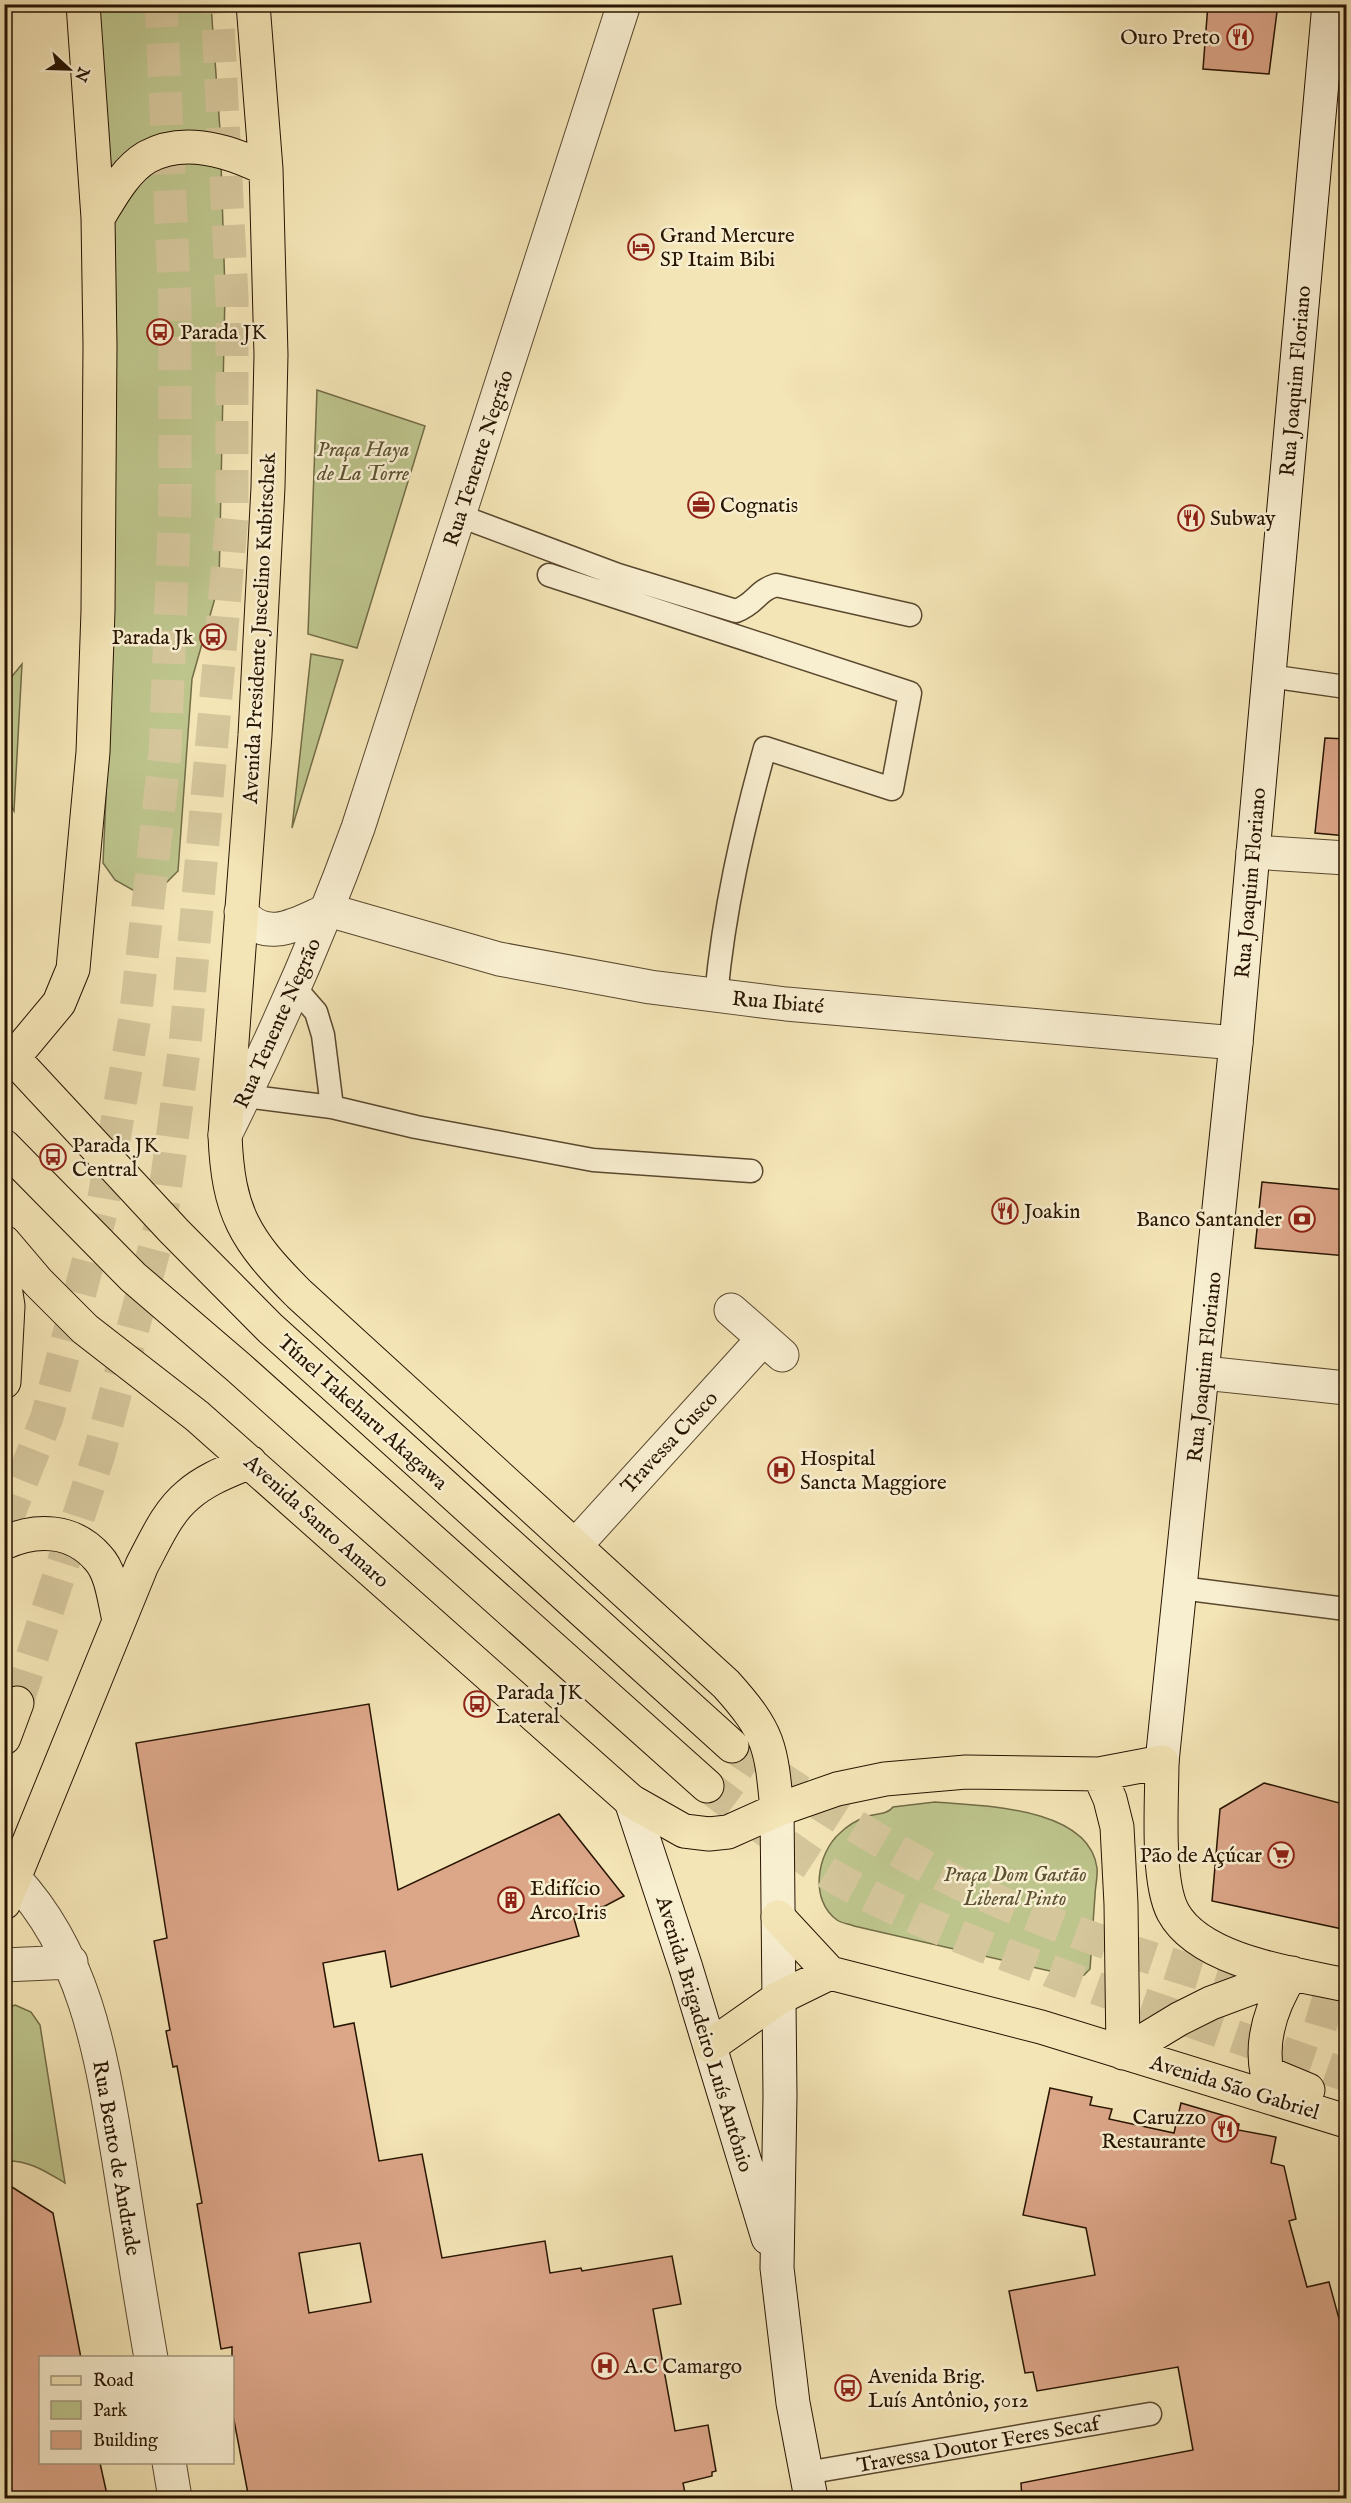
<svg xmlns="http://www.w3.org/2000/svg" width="1351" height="2503" font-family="'IM FELL English',serif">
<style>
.green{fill:#bdc48c;stroke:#726c46;stroke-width:1.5}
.building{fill:#dca689;stroke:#271401;stroke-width:1.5;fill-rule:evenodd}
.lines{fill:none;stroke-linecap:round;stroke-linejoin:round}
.primary-tunnel{stroke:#d5c69b;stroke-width:33;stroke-dasharray:33 16;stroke-linecap:butt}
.highway-tunnel{stroke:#d5c69b;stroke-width:33;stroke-dasharray:33 16;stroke-linecap:butt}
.lane-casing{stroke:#5a482e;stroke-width:25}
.street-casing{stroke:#5a482e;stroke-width:35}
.secondary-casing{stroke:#271401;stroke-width:35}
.primary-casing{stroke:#271401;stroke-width:35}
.highway-casing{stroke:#271401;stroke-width:35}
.lane{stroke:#f8eed0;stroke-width:22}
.street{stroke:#f8eed0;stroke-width:33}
.secondary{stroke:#f8eed0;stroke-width:33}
.primary{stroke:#f4e5b6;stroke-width:33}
.highway{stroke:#f4e5b6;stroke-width:33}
.labels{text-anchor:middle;stroke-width:5;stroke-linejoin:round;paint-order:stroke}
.poi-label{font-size:21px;fill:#271401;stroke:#f8eed0;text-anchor:start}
.street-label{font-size:21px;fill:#271401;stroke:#f8eed0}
.park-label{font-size:21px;font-style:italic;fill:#5c5232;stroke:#f8eed0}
</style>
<rect width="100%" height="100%" fill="#f4e5b6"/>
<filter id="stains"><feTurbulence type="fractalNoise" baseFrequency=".00333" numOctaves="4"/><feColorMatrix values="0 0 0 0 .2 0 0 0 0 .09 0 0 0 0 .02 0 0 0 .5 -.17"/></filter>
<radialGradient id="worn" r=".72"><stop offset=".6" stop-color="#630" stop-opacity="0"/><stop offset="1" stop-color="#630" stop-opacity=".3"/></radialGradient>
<!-- green -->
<path class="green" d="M 92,5 L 211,5 L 220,130 L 225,292 L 219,584 L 192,679 L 178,871 L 164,885 L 138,893 L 115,880 L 103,863 L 110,706 Z
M 317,390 L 425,426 L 357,648 L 308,634 Z
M 311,654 L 343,660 L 292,828 Z
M 22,664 L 14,811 L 5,794 L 5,685 Z
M 935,1802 C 980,1806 1089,1806 1097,1868 C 1098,1877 1095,1887 1095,1896 C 1093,1920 1092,1944 1090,1969 L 1084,1975 L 1076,1977 L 854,1926 C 849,1924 841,1923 837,1920 C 809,1900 817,1853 840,1833 C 848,1825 857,1820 868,1816 C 877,1813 887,1815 893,1807 Z
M 15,2005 L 31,2012 L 40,2025 L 65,2183 C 45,2171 29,2160 5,2161 L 5,2009 Z"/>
<!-- building -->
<path class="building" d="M 1208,4 L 1278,4 L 1269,74 L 1203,69 Z
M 1325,738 L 1347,739 L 1347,836 L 1315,833 Z
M 1262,1182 L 1347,1190 L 1347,1256 L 1255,1248 Z
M 369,1704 L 398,1890 L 559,1814 L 624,1896 L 605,1906 L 573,1915 L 579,1936 L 391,1987 L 385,1951 L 323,1963 L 334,2027 L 354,2023 L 379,2161 L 422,2154 L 442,2258 L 545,2241 L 550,2273 L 581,2268 L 582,2271 L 672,2256 L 681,2304 L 653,2309 L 675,2431 L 708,2425 L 716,2471 L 712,2472 L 712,2476 L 683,2483 L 685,2493 L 656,2499 L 249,2499 L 232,2410 L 232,2347 L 221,2349 L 197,2204 L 202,2203 L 177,2066 L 173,2067 L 166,2031 L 170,2030 L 154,1941 L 167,1938 L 136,1743 ZM 360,2243 L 371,2302 L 309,2313 L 299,2253 Z
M 1264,1783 L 1347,1805 L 1347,1930 L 1212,1901 L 1220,1809 Z
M 1050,2088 L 1092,2097 L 1090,2105 L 1112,2109 L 1109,2119 L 1174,2133 L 1181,2103 L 1229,2117 L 1229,2121 L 1239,2124 L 1238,2130 L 1276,2137 L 1271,2163 L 1284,2166 L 1296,2219 L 1289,2221 L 1307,2287 L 1329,2282 L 1347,2348 L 1347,2499 L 1022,2499 L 1021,2483 L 1193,2450 L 1178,2367 L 1037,2391 L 1033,2372 L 1025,2373 L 1009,2291 L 1095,2275 L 1086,2228 L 1023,2215 Z
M 4,2182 L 53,2213 L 81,2358 L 40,2358 L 40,2463 L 100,2463 L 108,2499 L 4,2499 Z"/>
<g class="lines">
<!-- primary-tunnel -->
<path class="primary-tunnel" d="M 732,1746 C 813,1800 893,1854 982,1894 C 1099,1947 1224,1980 1346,2017
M 707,1786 C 752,1819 796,1856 845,1883 C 910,1919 981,1946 1050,1971 C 1148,2008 1248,2040 1346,2075"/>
<!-- highway-tunnel -->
<path class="highway-tunnel" d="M 4,1526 L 47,1417 L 102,1209 L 136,1011 L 165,753 L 175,504 L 175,305 L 161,4
M 17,1703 L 99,1454 L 160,1228 L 185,1044 L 232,516 L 232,297 L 217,4"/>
<!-- lane casing -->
<g class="lane-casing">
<path id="lane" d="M 460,516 L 618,575 L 736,611 C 757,603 755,592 776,585 L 910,615
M 549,575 L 910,693 L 892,789 L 765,748 C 742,831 724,910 716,996
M 1269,676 L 1346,687
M 295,988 L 316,1012 L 323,1035 L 332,1107
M 245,1096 L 332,1107 L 416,1127 L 593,1160 L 751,1171
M 1181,1588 L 1346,1609
M 806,2473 L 1150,2414"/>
</g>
<!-- street casing -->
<g class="street-casing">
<path id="street" d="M 1253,852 L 1346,858
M 328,910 L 499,959 L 650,987 L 786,1004 L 1236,1043
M 241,912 C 266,945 298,923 328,910
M 225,1135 C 275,1035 320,933 358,828 L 624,4
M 731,1310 L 782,1355
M 1204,1373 L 1346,1388
M 576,1545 L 763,1339
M 14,1878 C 86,1955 101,2055 118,2155 C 129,2223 139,2290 151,2358
M 4,1965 L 71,1962
M 169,2462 L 175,2498"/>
</g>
<!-- secondary casing -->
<g class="secondary-casing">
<path id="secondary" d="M 1162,1762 L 1236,1043 L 1329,4
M 631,1801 L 686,1968 L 768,2238
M 777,1810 L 780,2096 L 777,2268 L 793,2403 L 811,2498"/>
</g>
<!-- primary casing -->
<g class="primary-casing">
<path id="primary" d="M 253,4 L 266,169 L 271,355 L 268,487 L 255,735 L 225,1135 C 228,1213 245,1240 299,1294 L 726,1684 C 770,1733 771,1746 777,1810
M 98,218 C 111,197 125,170 147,157 C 185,136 230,151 266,169
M 4,1048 L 174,1231 L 270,1328 L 732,1746
M 14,1057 L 59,1003 L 73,969 L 93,752 L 98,611 L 100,345 L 98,218 L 83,4
M 4,1146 L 133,1277 L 238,1367 L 707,1786
M 4,1242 L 38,1282 L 85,1329 L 197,1416 L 631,1801 L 684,1831 L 709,1834 L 728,1832 L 777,1810 L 837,1789 L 885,1779 L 966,1772 L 1099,1774 L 1162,1762 C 1162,1799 1156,1880 1173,1912 C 1200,1962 1296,1974 1346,1985
M 4,1280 L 8,1306 L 4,1382
M 4,1543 C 36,1528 73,1529 98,1558 C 112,1573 114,1600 119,1620
M 1099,1774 L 1110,1799 L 1117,1827 L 1121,1904 L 1123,2053
M 4,1903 L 142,1565 C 155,1541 167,1512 188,1495 C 206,1479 229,1471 250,1462
M 778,1917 L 830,1973
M 1292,1973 C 1273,2003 1260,2038 1267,2073 L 1308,2090
M 710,2046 L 777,1999 L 830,1973 L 1041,2027 L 1346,2121
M 1123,2053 L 1179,2019 L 1211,2003 L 1292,1973"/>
</g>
<!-- highway casing -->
<g class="highway-casing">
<path id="highway" d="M 4,1738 L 17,1703"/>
</g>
<!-- lane -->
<use href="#lane" class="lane"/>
<!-- street -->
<use href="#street" class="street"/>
<!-- secondary -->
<use href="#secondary" class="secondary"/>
<!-- primary -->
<use href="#primary" class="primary"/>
<!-- highway -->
<use href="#highway" class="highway"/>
</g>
<!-- icons -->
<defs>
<g id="restaurant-ring" transform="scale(1.35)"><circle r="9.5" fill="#f8eed0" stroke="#8f2418" stroke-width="1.5"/><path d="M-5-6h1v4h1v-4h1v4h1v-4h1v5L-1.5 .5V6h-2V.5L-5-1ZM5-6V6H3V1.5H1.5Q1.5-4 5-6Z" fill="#8f2418"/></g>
<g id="hotel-ring" transform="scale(1.35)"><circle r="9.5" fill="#f8eed0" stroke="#8f2418" stroke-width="1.5"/><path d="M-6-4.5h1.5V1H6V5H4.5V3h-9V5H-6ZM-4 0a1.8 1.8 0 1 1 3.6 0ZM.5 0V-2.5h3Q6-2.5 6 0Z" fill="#8f2418"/></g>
<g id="bus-ring" transform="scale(1.35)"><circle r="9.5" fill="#f8eed0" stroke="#8f2418" stroke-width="1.5"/><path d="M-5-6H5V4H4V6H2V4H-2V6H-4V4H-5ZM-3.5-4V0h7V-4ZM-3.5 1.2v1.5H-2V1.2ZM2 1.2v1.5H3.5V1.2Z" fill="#8f2418"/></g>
<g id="office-ring" transform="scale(1.35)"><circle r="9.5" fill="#f8eed0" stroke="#8f2418" stroke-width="1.5"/><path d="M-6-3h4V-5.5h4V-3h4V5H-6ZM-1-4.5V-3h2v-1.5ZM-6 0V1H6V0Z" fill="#8f2418"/></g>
<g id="bank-ring" transform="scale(1.35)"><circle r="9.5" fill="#f8eed0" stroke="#8f2418" stroke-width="1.5"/><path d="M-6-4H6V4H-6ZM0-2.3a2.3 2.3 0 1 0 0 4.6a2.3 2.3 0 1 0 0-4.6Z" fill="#8f2418"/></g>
<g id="hospital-ring" transform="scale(1.35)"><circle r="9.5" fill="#f8eed0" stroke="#8f2418" stroke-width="1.5"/><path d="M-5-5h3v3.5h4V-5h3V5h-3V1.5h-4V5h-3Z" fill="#8f2418"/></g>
<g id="supermarket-ring" transform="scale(1.35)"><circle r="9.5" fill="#f8eed0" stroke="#8f2418" stroke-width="1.5"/><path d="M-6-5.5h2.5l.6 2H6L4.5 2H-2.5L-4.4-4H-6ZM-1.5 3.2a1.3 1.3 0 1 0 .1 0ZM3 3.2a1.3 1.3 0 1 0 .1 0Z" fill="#8f2418"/></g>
<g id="building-ring" transform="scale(1.35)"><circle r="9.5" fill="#f8eed0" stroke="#8f2418" stroke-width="1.5"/><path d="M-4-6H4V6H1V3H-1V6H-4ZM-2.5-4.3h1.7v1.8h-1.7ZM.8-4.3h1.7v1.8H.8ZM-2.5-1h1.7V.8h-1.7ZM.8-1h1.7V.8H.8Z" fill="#8f2418"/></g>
</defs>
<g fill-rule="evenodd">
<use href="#restaurant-ring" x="1240" y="37"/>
<use href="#hotel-ring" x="641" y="247"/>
<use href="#bus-ring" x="160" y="332"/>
<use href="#office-ring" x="701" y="505"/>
<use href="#restaurant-ring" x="1191" y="518"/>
<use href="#bus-ring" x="213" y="637"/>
<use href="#bus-ring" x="53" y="1157"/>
<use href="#restaurant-ring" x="1005" y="1211"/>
<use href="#bank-ring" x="1302" y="1219"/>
<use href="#hospital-ring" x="781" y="1470"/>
<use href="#bus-ring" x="477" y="1704"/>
<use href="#supermarket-ring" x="1281" y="1855"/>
<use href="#building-ring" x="511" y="1900"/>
<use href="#restaurant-ring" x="1225" y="2129"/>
<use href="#hospital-ring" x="605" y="2366"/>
<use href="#bus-ring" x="848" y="2388"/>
</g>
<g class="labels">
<!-- poi labels -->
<g class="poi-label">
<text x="1220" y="44" text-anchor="end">Ouro Preto</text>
<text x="660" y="242">Grand Mercure<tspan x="660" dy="24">SP Itaim Bibi</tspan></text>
<text x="180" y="339">Parada JK</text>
<text x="720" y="512">Cognatis</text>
<text x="1210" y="525">Subway</text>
<text x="194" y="644" text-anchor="end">Parada Jk</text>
<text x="72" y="1152">Parada JK<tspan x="72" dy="24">Central</tspan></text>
<text x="1024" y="1218">Joakin</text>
<text x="1282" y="1226" text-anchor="end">Banco Santander</text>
<text x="800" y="1465">Hospital<tspan x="800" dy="24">Sancta Maggiore</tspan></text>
<text x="496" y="1699">Parada JK<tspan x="496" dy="24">Lateral</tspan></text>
<text x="1262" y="1862" text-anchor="end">Pão de Açúcar</text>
<text x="530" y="1895">Edifício<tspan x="530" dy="24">Arco Iris</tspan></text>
<text x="1206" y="2124" text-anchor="end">Caruzzo<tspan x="1206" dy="24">Restaurante</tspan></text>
<text x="624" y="2373">A.C Camargo</text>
<text x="868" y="2383">Avenida Brig.<tspan x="868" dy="24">Luís Antônio, 5012</tspan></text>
</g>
<!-- street labels -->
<g class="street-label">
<text transform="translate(1295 381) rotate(-85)" y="7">Rua Joaquim Floriano</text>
<text transform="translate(478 458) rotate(-72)" y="7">Rua Tenente Negrão</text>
<text transform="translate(259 628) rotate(-87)" y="7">Avenida Presidente Juscelino Kubitschek</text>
<text transform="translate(1250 883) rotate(-85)" y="7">Rua Joaquim Floriano</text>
<text transform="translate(778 1002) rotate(5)" y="7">Rua Ibiaté</text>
<text transform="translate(277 1023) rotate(-66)" y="7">Rua Tenente Negrão</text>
<text transform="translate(1204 1367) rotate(-84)" y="7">Rua Joaquim Floriano</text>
<text transform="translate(363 1412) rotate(42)" y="7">Túnel Takeharu Akagawa</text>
<text transform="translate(669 1442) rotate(-47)" y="7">Travessa Cusco</text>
<text transform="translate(317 1521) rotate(42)" y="7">Avenida Santo Amaro</text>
<text transform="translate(705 2034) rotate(73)" y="7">Avenida Brigadeiro Luís Antônio</text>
<text transform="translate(1235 2087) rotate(17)" y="7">Avenida São Gabriel</text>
<text transform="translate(117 2158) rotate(80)" y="7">Rua Bento de Andrade</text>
<text transform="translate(978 2444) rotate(-10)" y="7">Travessa Doutor Feres Secaf</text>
</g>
<!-- park labels -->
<g class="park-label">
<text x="363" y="456">Praça Haya<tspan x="363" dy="24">de La Torre</tspan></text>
<text x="1015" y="1881">Praça Dom Gastão<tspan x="1015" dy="24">Liberal Pinto</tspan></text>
</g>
</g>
<!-- margin -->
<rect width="1351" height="2503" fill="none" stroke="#f4e5b6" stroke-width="24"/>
<rect x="6" y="6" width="1339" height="2491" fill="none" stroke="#271401" stroke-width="3"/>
<rect x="12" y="12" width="1327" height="2479" fill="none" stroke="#271401" stroke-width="1.5"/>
<!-- legend -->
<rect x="39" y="2356" width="195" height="108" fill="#f8eed0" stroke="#a4977d" stroke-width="1.5"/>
<rect x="51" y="2376" width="30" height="9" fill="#f4e5b6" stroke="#a4977d" stroke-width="1.5"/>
<text x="93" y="2386" font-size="18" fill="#271401">Road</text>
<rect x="51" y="2401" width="30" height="18" fill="#bdc48c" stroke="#a4977d" stroke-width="1.5"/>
<text x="93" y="2416" font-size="18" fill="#271401">Park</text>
<rect x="51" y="2431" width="30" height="18" fill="#dca689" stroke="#a4977d" stroke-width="1.5"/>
<text x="93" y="2446" font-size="18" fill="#271401">Building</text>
<!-- north arrow -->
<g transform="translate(69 69) rotate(112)" stroke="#f8eed0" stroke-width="4.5" paint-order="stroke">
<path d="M0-4.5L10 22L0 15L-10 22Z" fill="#271401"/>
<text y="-9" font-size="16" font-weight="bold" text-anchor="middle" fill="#271401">N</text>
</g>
<rect width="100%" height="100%" filter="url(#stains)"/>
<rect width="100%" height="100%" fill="url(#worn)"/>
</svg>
